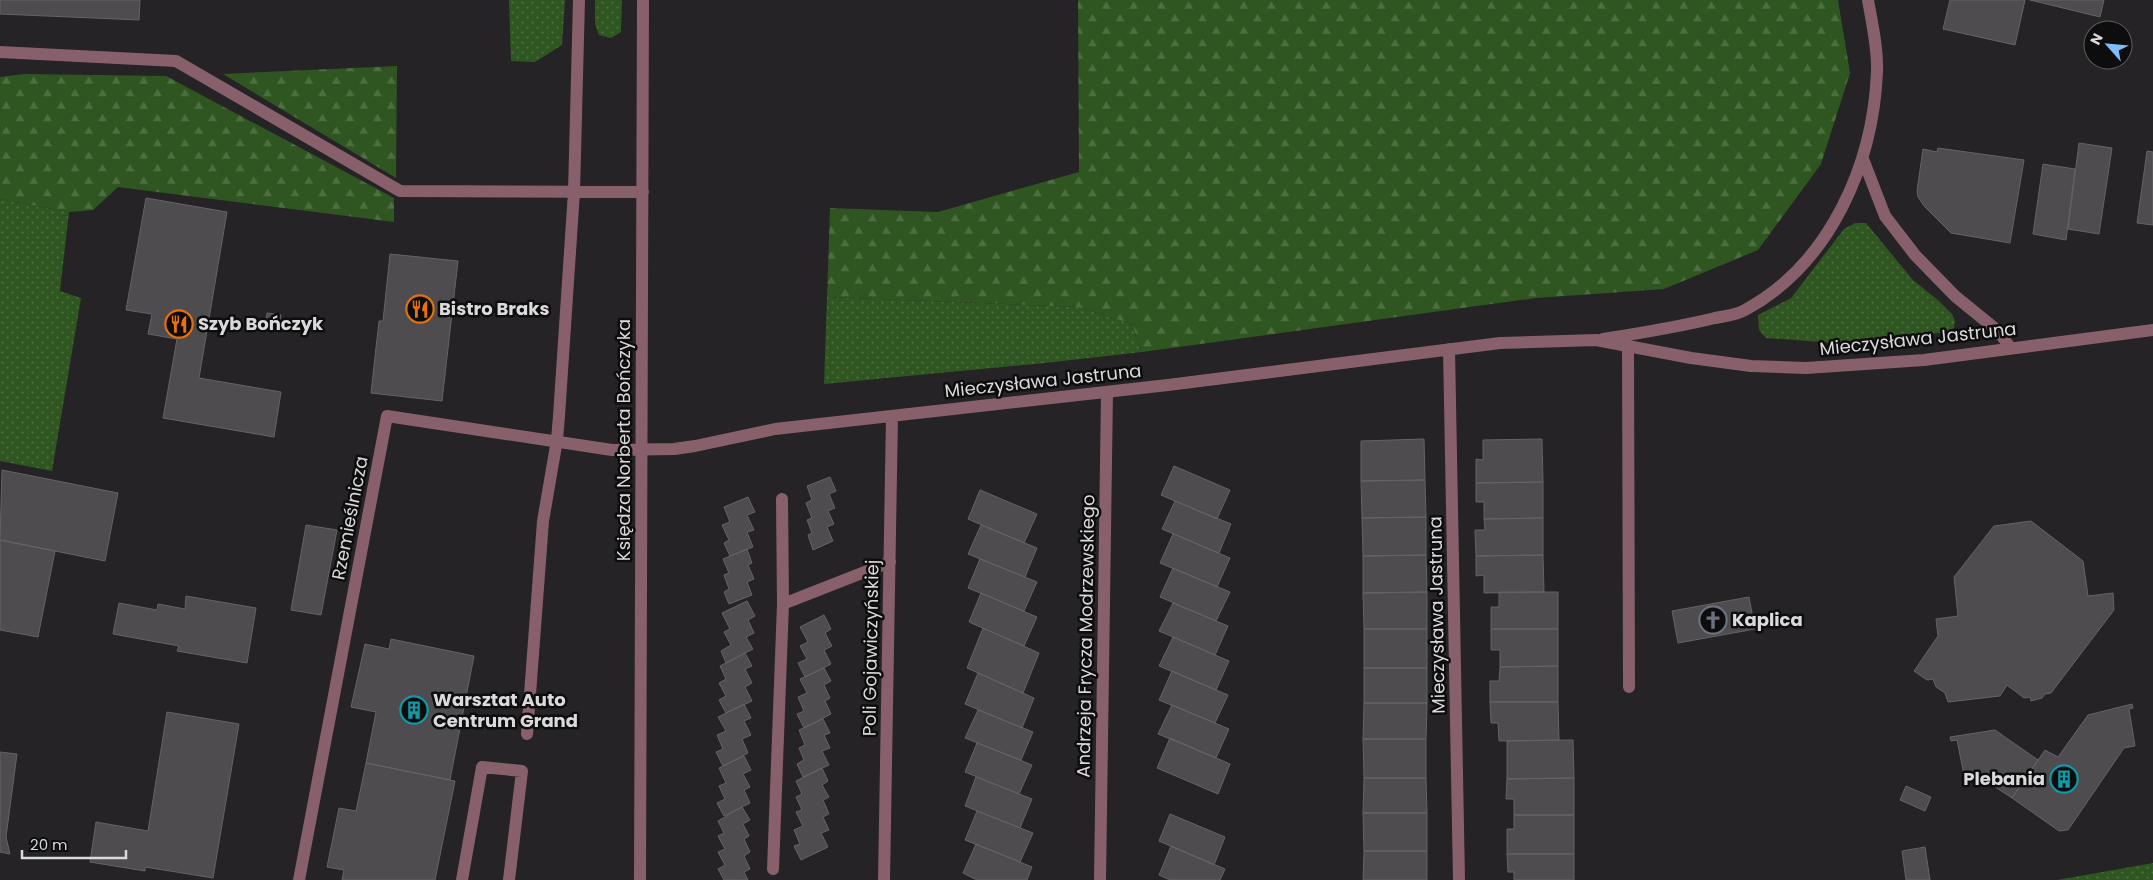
<svg xmlns="http://www.w3.org/2000/svg" width="2153" height="880" font-family="Poppins,sans-serif">
<style>
.grass{fill:url(#grass-dots)}
.forest{fill:url(#forest-firs)}
.building{fill:#4e4c4f;stroke:#656366}
.lines{fill:none;stroke-linecap:round;stroke-linejoin:round}
.minor{stroke:#87606b;stroke-width:12}
.labels{text-anchor:middle;stroke-width:5;stroke-linejoin:round;paint-order:stroke}
.poi-label{font-size:18px;font-weight:bold;fill:#dad9db;stroke:#0e0d0e;text-anchor:start}
.street-label{font-size:18px;fill:#dad9db;stroke:#0e0d0e}
</style>
<defs>
<pattern id="grass-dots" width="8" height="8" patternUnits="userSpaceOnUse" patternTransform="scale(1.25)"><rect width="8" height="8" fill="#2f5620"/><path d="M2 2h.1M6 6h.1" fill="none" stroke="#4d6e40" stroke-width="1.8" stroke-linecap="round"/></pattern>
<pattern id="forest-firs" width="22" height="20" patternUnits="userSpaceOnUse" patternTransform="scale(1.25)"><rect width="22" height="20" fill="#2f5620"/><path d="M5 1l3.5 6h-7zM16 11l3.5 6h-7z" fill="#4d6e40"/></pattern>
</defs>
<rect width="100%" height="100%" fill="#252326"/>
<!-- grass -->
<path class="grass" d="M 509,0 L 565,0 L 562,45 L 535,62 L 511,61 Z
M 595,0 L 622,0 L 621,32 L 611,38 L 599,35 L 595,24 Z
M 0,199 L 69,212 L 60,291 L 81,298 L 52,471 L 0,461 Z
M 1855,223 L 1866,223 L 1913,280 L 1939,301 L 1952,314 L 1955,321 L 1954,328 L 1941,333 L 1886,336 L 1835,343 L 1766,338 L 1759,330 L 1758,315 L 1791,298 L 1844,229 Z
M 827,297 L 1078,307 L 1132,324 L 1142,352 L 1045,363 L 824,384 Z
M 2153,862 L 2153,880 L 2057,880 L 2153,863 Z"/>
<!-- forest -->
<path class="forest" d="M 1078,0 L 1838,0 L 1850,73 L 1821,164 L 1758,250 L 1664,289 L 1536,298 L 1142,352 L 1132,324 L 1078,307 L 827,297 L 830,208 L 938,212 L 1079,172 Z
M 397,66 L 396,178 L 223,74 Z
M 24,74 L 166,76 L 394,198 L 394,222 L 118,187 L 93,210 L 69,212 L 0,199 L 0,77 Z"/>
<!-- building -->
<path class="building" d="M 0,0 L 140,0 L 139,20 L 0,14 Z
M 1950,0 L 2025,0 L 2015,45 L 1943,29 Z
M 2030,0 L 2104,0 L 2100,17 Z
M 2079,143 L 2112,148 L 2099,234 L 2068,229 Z
M 1938,148 L 2024,160 L 2010,243 L 1951,233 L 1924,206 L 1918,197 L 1917,191 L 1923,149 L 1937,152 Z
M 2147,151 L 2153,152 L 2153,225 L 2137,223 Z
M 2043,164 L 2075,169 L 2066,240 L 2033,234 Z
M 146,198 L 227,212 L 199,378 L 281,392 L 274,437 L 163,418 L 177,339 L 148,334 L 152,314 L 126,310 Z
M 390,254 L 458,261 L 442,401 L 371,393 L 379,321 L 383,321 Z
M 267,313 L 281,315 L 278,332 L 264,330 Z
M 1424,439 L 1425,480 L 1361,481 L 1361,441 Z
M 1542,439 L 1543,482 L 1476,483 L 1476,459 L 1483,460 L 1483,440 Z
M 1174,466 L 1230,490 L 1217,519 L 1161,495 Z
M 2,470 L 118,493 L 105,561 L 0,540 Z
M 830,477 L 836,491 L 829,494 L 835,508 L 828,511 L 834,524 L 827,527 L 833,541 L 813,550 L 808,535 L 812,533 L 807,520 L 812,518 L 806,503 L 812,500 L 807,486 Z
M 1425,480 L 1426,517 L 1362,518 L 1361,481 Z
M 1543,482 L 1543,518 L 1484,519 L 1484,502 L 1476,502 L 1476,483 Z
M 980,490 L 1037,514 L 1024,543 L 968,519 Z
M 748,497 L 755,512 L 747,515 L 754,530 L 747,532 L 753,547 L 730,556 L 724,543 L 729,540 L 722,525 L 730,522 L 724,507 Z
M 1175,501 L 1231,524 L 1219,553 L 1162,529 Z
M 1426,517 L 1426,555 L 1363,556 L 1362,518 Z
M 1543,518 L 1543,555 L 1476,556 L 1475,530 L 1485,530 L 1484,519 Z
M 2031,521 L 2083,561 L 2088,596 L 2113,593 L 2114,610 L 2051,693 L 2045,694 L 2042,698 L 2031,701 L 2030,697 L 2024,698 L 2007,685 L 2000,696 L 1948,702 L 1945,693 L 1936,687 L 1933,679 L 1927,680 L 1914,671 L 1938,636 L 1936,619 L 1958,616 L 1954,577 L 1994,526 Z
M 306,525 L 337,530 L 321,615 L 291,610 Z
M 981,525 L 1037,548 L 1025,577 L 968,554 Z
M 1173,534 L 1230,558 L 1217,587 L 1160,563 Z
M 0,540 L 55,551 L 38,637 L 0,630 Z
M 747,549 L 752,563 L 748,565 L 754,579 L 747,582 L 752,595 L 729,604 L 724,592 L 729,589 L 724,575 L 729,573 L 723,559 Z
M 1426,555 L 1427,592 L 1363,593 L 1363,556 Z
M 1543,555 L 1544,592 L 1484,593 L 1484,575 L 1476,576 L 1476,556 Z
M 980,559 L 1037,582 L 1024,611 L 968,588 Z
M 1173,568 L 1230,592 L 1216,621 L 1160,597 Z
M 1427,592 L 1427,629 L 1364,629 L 1363,593 Z
M 1499,592 L 1558,592 L 1558,629 L 1491,629 L 1491,607 L 1499,607 Z
M 981,593 L 1037,617 L 1024,646 L 969,622 Z
M 186,596 L 256,608 L 247,663 L 177,651 L 179,646 L 113,634 L 119,603 L 157,610 L 158,604 L 185,609 Z
M 1749,597 L 1755,629 L 1678,643 L 1672,611 Z
M 747,601 L 755,616 L 748,620 L 754,633 L 746,637 L 753,649 L 726,663 L 721,651 L 731,645 L 724,632 L 730,629 L 722,613 Z
M 1173,603 L 1228,626 L 1215,655 L 1159,631 Z
M 824,615 L 831,629 L 825,633 L 832,646 L 824,650 L 831,664 L 805,677 L 798,663 L 807,659 L 800,646 L 808,642 L 800,627 Z
M 983,628 L 1039,653 L 1023,693 L 967,668 Z
M 1364,629 L 1427,629 L 1427,668 L 1364,668 Z
M 1491,629 L 1558,629 L 1558,666 L 1500,667 L 1500,650 L 1491,650 Z
M 1173,637 L 1229,661 L 1216,690 L 1159,666 Z
M 391,639 L 474,656 L 450,780 L 366,763 L 376,712 L 351,707 L 365,644 L 389,649 Z
M 745,653 L 752,666 L 745,669 L 752,683 L 745,687 L 752,701 L 726,713 L 719,700 L 726,696 L 719,683 L 726,679 L 720,666 Z
M 1558,666 L 1558,702 L 1490,702 L 1490,681 L 1499,681 L 1500,667 Z
M 824,668 L 831,681 L 824,685 L 830,698 L 825,701 L 831,714 L 804,728 L 797,714 L 804,711 L 798,697 L 807,693 L 800,679 Z
M 1364,668 L 1427,668 L 1427,703 L 1364,703 Z
M 1172,671 L 1228,695 L 1215,723 L 1159,700 Z
M 978,673 L 1034,698 L 1022,728 L 965,704 Z
M 1490,702 L 1558,702 L 1559,740 L 1499,741 L 1498,723 L 1491,723 Z
M 1364,703 L 1427,703 L 1426,739 L 1363,739 Z
M 744,704 L 751,718 L 744,721 L 751,735 L 742,739 L 748,753 L 723,766 L 716,752 L 723,749 L 717,735 L 726,731 L 718,717 Z
M 2132,704 L 2133,708 L 2129,709 L 2135,746 L 2124,748 L 2068,830 L 2059,831 L 2012,798 L 2045,750 L 2058,757 L 2088,715 Z
M 1172,705 L 1229,729 L 1216,758 L 1158,734 Z
M 978,710 L 1033,732 L 1021,760 L 965,738 Z
M 167,712 L 239,724 L 213,878 L 145,867 L 145,871 L 90,862 L 96,822 L 148,831 Z
M 823,719 L 830,733 L 824,735 L 830,748 L 822,751 L 829,765 L 803,777 L 797,764 L 804,760 L 799,748 L 805,745 L 799,730 Z
M 1995,730 L 2038,760 L 2012,798 L 1977,775 L 1964,775 L 1957,740 L 1951,741 L 1950,737 Z
M 1170,738 L 1230,764 L 1218,794 L 1157,768 Z
M 1363,739 L 1426,739 L 1426,778 L 1364,778 Z
M 1573,740 L 1574,778 L 1507,779 L 1507,741 Z
M 977,743 L 1032,765 L 1019,794 L 965,772 Z
M 0,752 L 17,754 L 6,837 L 10,854 L 0,852 Z
M 744,756 L 751,770 L 743,774 L 750,787 L 744,790 L 750,803 L 724,816 L 717,803 L 725,799 L 719,786 L 726,783 L 719,768 Z
M 366,763 L 455,781 L 435,880 L 342,880 L 344,870 L 327,867 L 339,808 L 356,811 Z
M 822,768 L 828,781 L 822,785 L 829,797 L 823,800 L 829,814 L 823,817 L 829,830 L 821,833 L 828,847 L 801,860 L 794,846 L 800,844 L 794,830 L 803,826 L 796,812 L 802,810 L 796,797 L 802,794 L 796,781 Z
M 976,777 L 1032,799 L 1020,828 L 965,806 Z
M 1364,778 L 1426,778 L 1427,813 L 1363,813 Z
M 1574,778 L 1574,815 L 1514,815 L 1514,799 L 1506,799 L 1507,779 Z
M 1906,786 L 1931,797 L 1925,811 L 1900,800 Z
M 742,807 L 750,820 L 743,824 L 749,836 L 744,839 L 750,852 L 744,856 L 750,869 L 744,872 L 748,880 L 724,880 L 718,869 L 725,865 L 718,852 L 725,849 L 718,836 L 724,833 L 718,821 Z
M 977,811 L 1033,833 L 1020,862 L 965,840 Z
M 1363,813 L 1427,813 L 1427,851 L 1364,851 Z
M 1170,814 L 1225,837 L 1214,865 L 1159,841 Z
M 1514,815 L 1574,815 L 1574,854 L 1507,854 L 1507,829 L 1514,829 Z
M 976,844 L 1032,867 L 1027,880 L 977,880 L 963,873 Z
M 1171,846 L 1225,869 L 1220,880 L 1170,880 L 1159,875 Z
M 1925,847 L 1930,880 L 1906,880 L 1902,851 Z
M 1364,851 L 1427,851 L 1427,880 L 1363,880 Z
M 1507,854 L 1574,854 L 1574,880 L 1514,880 L 1514,872 L 1508,872 Z"/>
<g class="lines">
<!-- minor -->
<path class="minor" d="M 0,52 L 176,61 L 400,191 L 643,192
M 1863,159 L 1885,216 L 1915,255 L 1955,296 L 1998,331 L 2010,347
M 1603,339 C 1641,333 1678,327 1715,318 C 1725,316 1737,315 1745,310 C 1830,264 1873,165 1877,72 C 1878,49 1872,23 1868,0
M 1628,346 L 1629,687
M 1449,349 L 1459,880
M 782,499 L 783,604
M 527,734 L 543,521 L 557,440 L 559,416 L 574,192 L 579,0
M 773,869 L 783,604 L 890,562
M 299,880 L 387,416 L 612,450 L 674,449 L 695,446 L 775,429 L 1168,385 L 1500,343 L 1596,340 L 1691,358 L 1751,366 L 1806,368 L 1924,360 L 2153,330
M 462,880 L 482,767 L 522,771 L 509,880
M 640,880 L 643,0
M 884,880 L 892,416
M 1100,880 L 1107,392"/>
</g>
<!-- icons -->
<defs>
<g id="restaurant-ring" transform="scale(1.4375)"><circle r="9.5" fill="#0e0d0e" stroke="#e8710a" stroke-width="1.5"/><path d="M-5-6h1v4h1v-4h1v4h1v-4h1v5L-1.5 .5V6h-2V.5L-5-1ZM5-6V6H3V1.5H1.5Q1.5-4 5-6Z" fill="#e8710a"/></g>
<g id="church-ring" transform="scale(1.4375)"><circle r="9.5" fill="#0e0d0e" stroke="#6b7280" stroke-width="1.5"/><path d="M-1.2-6h2.4v3.5h3.3v2.4h-3.3V6h-2.4V-.1h-3.3v-2.4h3.3Z" fill="#6b7280"/></g>
<g id="building-ring" transform="scale(1.4375)"><circle r="9.5" fill="#0e0d0e" stroke="#0f9aa8" stroke-width="1.5"/><path d="M-4-6H4V6H1V3H-1V6H-4ZM-2.5-4.3h1.7v1.8h-1.7ZM.8-4.3h1.7v1.8H.8ZM-2.5-1h1.7V.8h-1.7ZM.8-1h1.7V.8H.8Z" fill="#0f9aa8"/></g>
</defs>
<g fill-rule="evenodd">
<use href="#restaurant-ring" x="420" y="309"/>
<use href="#restaurant-ring" x="179" y="324"/>
<use href="#church-ring" x="1713" y="620"/>
<use href="#building-ring" x="414" y="710"/>
<use href="#building-ring" x="2064" y="779"/>
</g>
<g class="labels">
<!-- poi labels -->
<g class="poi-label">
<text x="439" y="315">Bistro Braks</text>
<text x="198" y="330">Szyb Bończyk</text>
<text x="1732" y="626">Kaplica</text>
<text x="433" y="706">Warsztat Auto<tspan x="433" dy="21">Centrum Grand</tspan></text>
<text x="2045" y="785" text-anchor="end">Plebania</text>
</g>
<!-- street labels -->
<g class="street-label">
<text transform="translate(1918 339) rotate(-6)" y="6">Mieczysława Jastruna</text>
<text transform="translate(1043 381) rotate(-6)" y="6">Mieczysława Jastruna</text>
<text transform="translate(624 440) rotate(-90)" y="6">Księdza Norberta Bończyka</text>
<text transform="translate(350 518) rotate(-79)" y="6">Rzemieślnicza</text>
<text transform="translate(1437 615) rotate(-91)" y="6">Mieczysława Jastruna</text>
<text transform="translate(1086 636) rotate(-89)" y="6">Andrzeja Frycza Modrzewskiego</text>
<text transform="translate(871 648) rotate(-89)" y="6">Poli Gojawiczyńskiej</text>
</g>
</g>
<!-- north arrow -->
<g transform="translate(2108 45) rotate(297)"><circle r="24" fill="#0e0d0e" stroke="#605f60"/>
<path d="M0-4L9 19L0 12L-9 19Z" fill="#7ebdf9"/>
<text y="-8" font-size="14" font-weight="bold" text-anchor="middle" fill="#dad9db">N</text>
</g>
<!-- scale -->
<path d="M22 850v8h104v-8" fill="none" stroke="#dad9db" stroke-width="2.5"/>
<text x="30" y="850" font-size="15" fill="#dad9db" stroke="#0e0d0e" stroke-width="4" paint-order="stroke">20 m</text>
</svg>
